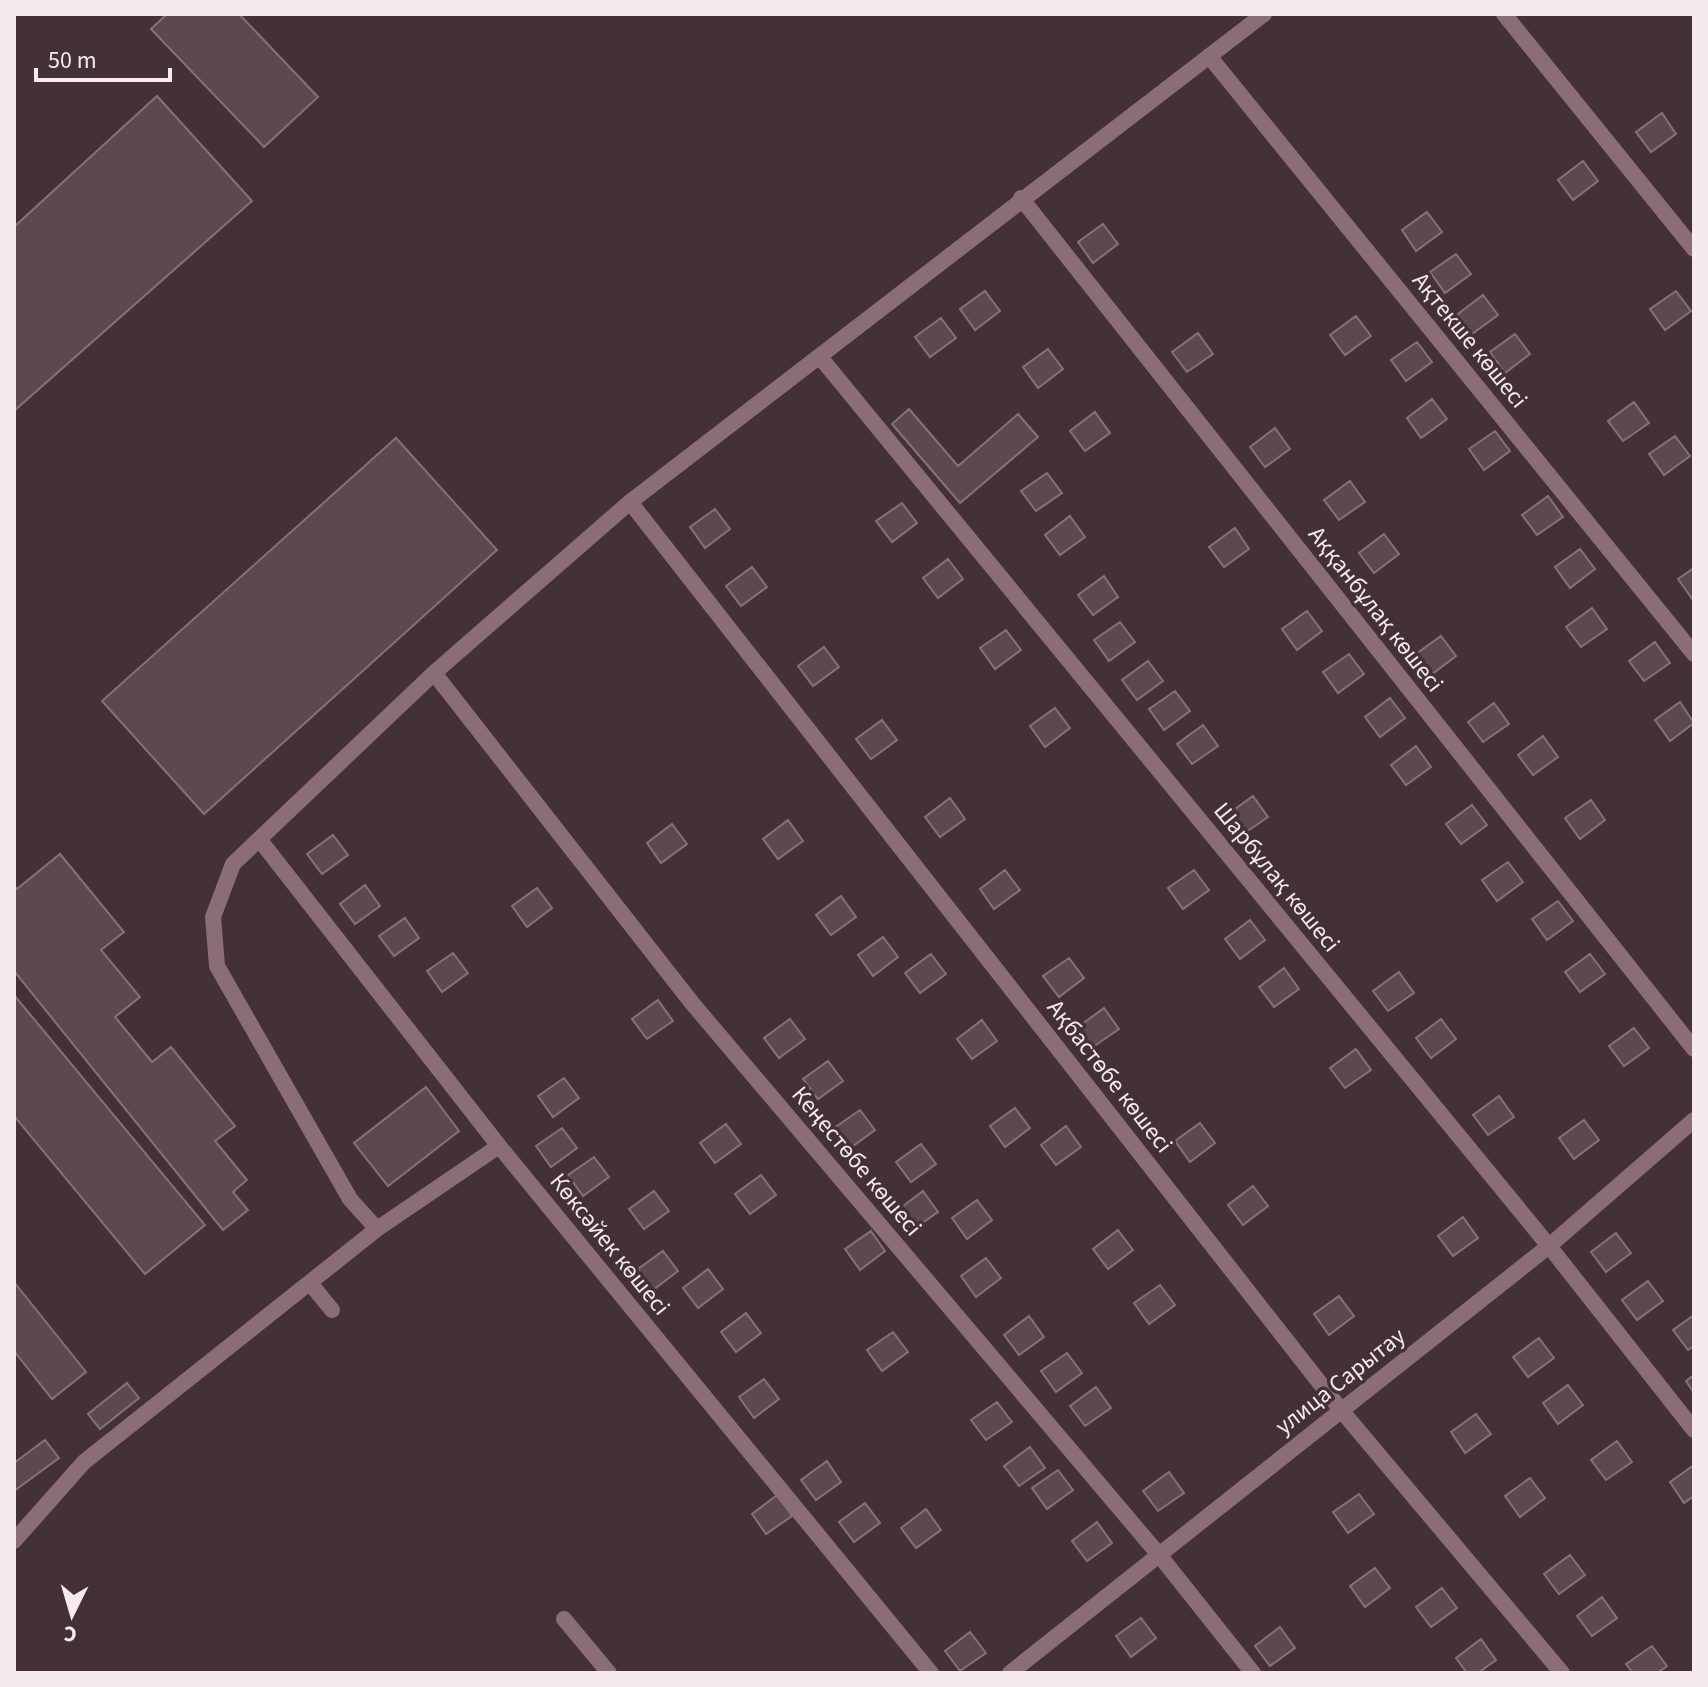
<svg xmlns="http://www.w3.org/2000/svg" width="1708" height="1687" font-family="'Source Sans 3',sans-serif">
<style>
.building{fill:#5c494f;stroke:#867178;stroke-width:2}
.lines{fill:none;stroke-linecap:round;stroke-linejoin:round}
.street{stroke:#8a6d76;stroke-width:16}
.labels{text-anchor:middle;stroke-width:7;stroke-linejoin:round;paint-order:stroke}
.street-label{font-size:24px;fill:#f6eaee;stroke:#433137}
</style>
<rect width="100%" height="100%" fill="#433137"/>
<!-- building -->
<path class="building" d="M 167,14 L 239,14 L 318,97 L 264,147 L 151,29 Z
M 157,96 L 252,201 L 14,411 L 14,227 Z
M 1662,113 L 1676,134 L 1651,152 L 1636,132 Z
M 1583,161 L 1598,181 L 1573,200 L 1558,180 Z
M 1427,212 L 1442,232 L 1416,251 L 1402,230 Z
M 1103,224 L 1118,244 L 1093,263 L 1078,242 Z
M 1456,254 L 1471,274 L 1445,293 L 1430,272 Z
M 985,291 L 1000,311 L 975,330 L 960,309 Z
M 1676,291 L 1691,311 L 1665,330 L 1650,309 Z
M 1483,295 L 1498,315 L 1472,334 L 1458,314 Z
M 1356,316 L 1371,336 L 1345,355 L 1330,335 Z
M 941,318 L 956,338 L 930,357 L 915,337 Z
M 1198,333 L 1213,354 L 1187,372 L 1172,352 Z
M 1515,334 L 1530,354 L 1505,373 L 1490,352 Z
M 1417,342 L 1432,362 L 1406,381 L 1391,360 Z
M 1048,349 L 1063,369 L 1038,388 L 1023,367 Z
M 1432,399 L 1447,419 L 1421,438 L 1407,418 Z
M 1634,402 L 1649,423 L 1623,441 L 1608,421 Z
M 909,409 L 958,466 L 1018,414 L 1038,437 L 960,503 L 892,424 Z
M 1095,412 L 1110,433 L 1085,451 L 1070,431 Z
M 1275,428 L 1290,449 L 1265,467 L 1250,447 Z
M 1495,431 L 1510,451 L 1484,470 L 1469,449 Z
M 1675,436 L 1690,456 L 1664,475 L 1649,454 Z
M 396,438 L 497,550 L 204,814 L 102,701 Z
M 1047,473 L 1062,493 L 1036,511 L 1021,491 Z
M 1350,481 L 1365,502 L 1339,520 L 1324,500 Z
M 1548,496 L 1563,517 L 1537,535 L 1522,515 Z
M 902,503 L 917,523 L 892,542 L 876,521 Z
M 715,509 L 730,529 L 705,548 L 690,527 Z
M 1070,516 L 1085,537 L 1060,555 L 1045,535 Z
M 1235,528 L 1249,549 L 1224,567 L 1209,547 Z
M 1384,534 L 1399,554 L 1374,573 L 1359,553 Z
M 1580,549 L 1595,569 L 1570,588 L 1555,567 Z
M 948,559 L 963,579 L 938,598 L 923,578 Z
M 752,567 L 767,587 L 741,606 L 726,586 Z
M 1694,568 L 1694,599 L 1693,600 L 1678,579 Z
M 1104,576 L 1118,597 L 1093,615 L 1078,595 Z
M 1592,608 L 1607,629 L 1581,647 L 1566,627 Z
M 1307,611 L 1322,631 L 1297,650 L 1282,629 Z
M 1120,622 L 1135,642 L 1109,661 L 1094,640 Z
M 1006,630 L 1021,650 L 995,669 L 980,648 Z
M 1441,636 L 1456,656 L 1431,675 L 1416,654 Z
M 1655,642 L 1670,663 L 1644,681 L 1629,661 Z
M 824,647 L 839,667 L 813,686 L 798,666 Z
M 1349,654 L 1364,674 L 1338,693 L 1323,672 Z
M 1148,661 L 1163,681 L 1137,700 L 1122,680 Z
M 1175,691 L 1190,711 L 1164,730 L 1149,709 Z
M 1390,698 L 1405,718 L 1380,737 L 1365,717 Z
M 1680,702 L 1694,723 L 1670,741 L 1655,720 Z
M 1494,703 L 1509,724 L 1483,742 L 1468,722 Z
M 1055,708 L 1070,728 L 1045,747 L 1030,726 Z
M 882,720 L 897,740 L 871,759 L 856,739 Z
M 1203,725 L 1218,746 L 1192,764 L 1177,744 Z
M 1543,736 L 1558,757 L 1533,775 L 1518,755 Z
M 1416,746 L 1431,767 L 1406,785 L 1391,765 Z
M 1253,796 L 1268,817 L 1242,835 L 1227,815 Z
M 950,798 L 965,819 L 940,837 L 925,817 Z
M 1591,800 L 1605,820 L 1580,839 L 1565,818 Z
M 1472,805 L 1487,825 L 1461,844 L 1446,824 Z
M 788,820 L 803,841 L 778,859 L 763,839 Z
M 672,824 L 687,844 L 661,863 L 647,843 Z
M 333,835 L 348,855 L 322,874 L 307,854 Z
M 60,854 L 124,932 L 101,950 L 140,997 L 115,1017 L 152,1062 L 171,1047 L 235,1126 L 215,1141 L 247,1180 L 233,1192 L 248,1210 L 223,1230 L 14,971 L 14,886 L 17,889 Z
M 1508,862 L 1523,882 L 1497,901 L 1482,880 Z
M 1005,870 L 1020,890 L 994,909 L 980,889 Z
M 1194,870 L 1209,890 L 1183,909 L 1168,888 Z
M 365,885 L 380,906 L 355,924 L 340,904 Z
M 537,888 L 552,908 L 527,927 L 512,906 Z
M 841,896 L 856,917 L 831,935 L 816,915 Z
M 1558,901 L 1573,921 L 1547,940 L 1532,919 Z
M 405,918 L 419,938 L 394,956 L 379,936 Z
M 1250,920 L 1265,940 L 1240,959 L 1225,939 Z
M 883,937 L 898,957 L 873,976 L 858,955 Z
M 453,953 L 468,973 L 442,992 L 427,971 Z
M 931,954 L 946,974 L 920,993 L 905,973 Z
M 1590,954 L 1605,974 L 1580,992 L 1565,972 Z
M 1069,958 L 1084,978 L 1059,997 L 1043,976 Z
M 1284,968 L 1299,989 L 1274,1007 L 1259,987 Z
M 1399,972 L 1414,993 L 1388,1011 L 1373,991 Z
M 14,995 L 205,1225 L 145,1274 L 14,1116 Z
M 658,1000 L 673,1021 L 647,1039 L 632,1019 Z
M 1104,1008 L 1119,1029 L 1093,1047 L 1078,1027 Z
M 790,1019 L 805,1039 L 779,1058 L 764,1038 Z
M 1441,1019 L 1456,1039 L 1431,1058 L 1416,1038 Z
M 982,1020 L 997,1041 L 972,1059 L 957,1039 Z
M 1634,1028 L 1649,1048 L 1624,1066 L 1609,1046 Z
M 1356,1049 L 1371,1070 L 1345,1088 L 1330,1068 Z
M 828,1061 L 843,1081 L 818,1099 L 803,1079 Z
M 564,1078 L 579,1098 L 553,1117 L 538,1096 Z
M 426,1087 L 459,1131 L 388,1186 L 354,1143 Z
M 1499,1096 L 1514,1117 L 1488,1135 L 1473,1115 Z
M 1015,1108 L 1030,1128 L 1005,1147 L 990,1126 Z
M 860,1110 L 875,1130 L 849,1149 L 834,1128 Z
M 1584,1120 L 1599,1140 L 1574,1159 L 1559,1138 Z
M 1200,1123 L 1215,1143 L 1190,1162 L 1175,1141 Z
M 726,1124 L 741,1144 L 715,1163 L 700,1143 Z
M 1066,1126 L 1081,1147 L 1056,1165 L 1041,1145 Z
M 562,1128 L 577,1148 L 551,1167 L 536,1146 Z
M 921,1144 L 936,1164 L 911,1182 L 896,1162 Z
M 594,1157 L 609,1177 L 583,1196 L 568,1175 Z
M 761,1175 L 776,1195 L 750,1214 L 735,1194 Z
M 1253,1186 L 1268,1206 L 1243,1225 L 1228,1205 Z
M 654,1191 L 669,1211 L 644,1229 L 629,1209 Z
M 923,1191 L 938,1212 L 912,1230 L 898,1210 Z
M 977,1200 L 992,1220 L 967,1239 L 952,1218 Z
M 1463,1217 L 1478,1238 L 1453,1256 L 1438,1236 Z
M 1118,1230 L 1133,1250 L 1108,1269 L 1093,1249 Z
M 871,1231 L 885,1251 L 860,1270 L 845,1249 Z
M 1616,1233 L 1631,1253 L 1606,1272 L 1591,1252 Z
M 663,1251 L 678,1271 L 653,1290 L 638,1269 Z
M 986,1258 L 1001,1278 L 976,1297 L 961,1276 Z
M 708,1269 L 723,1289 L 698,1308 L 683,1288 Z
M 1648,1281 L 1663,1301 L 1637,1320 L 1622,1300 Z
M 14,1282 L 86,1372 L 52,1399 L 14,1351 Z
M 1160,1285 L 1175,1305 L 1149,1324 L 1134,1303 Z
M 1339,1296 L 1354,1316 L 1329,1335 L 1314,1314 Z
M 746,1313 L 761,1333 L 736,1352 L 721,1332 Z
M 1694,1315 L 1694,1346 L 1688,1350 L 1673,1330 Z
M 1029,1316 L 1044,1337 L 1019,1355 L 1004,1335 Z
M 893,1332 L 908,1352 L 882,1371 L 867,1350 Z
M 1539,1338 L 1554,1358 L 1528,1377 L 1513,1357 Z
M 1067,1353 L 1082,1373 L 1056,1392 L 1041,1371 Z
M 1694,1375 L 1694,1393 L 1686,1381 Z
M 764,1379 L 779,1399 L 754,1418 L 739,1397 Z
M 127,1383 L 139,1398 L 100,1429 L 88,1414 Z
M 1568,1385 L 1583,1405 L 1558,1424 L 1543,1403 Z
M 1096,1387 L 1111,1408 L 1085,1426 L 1070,1406 Z
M 997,1402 L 1012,1422 L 986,1440 L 971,1420 Z
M 1476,1414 L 1491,1434 L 1465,1453 L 1451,1432 Z
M 45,1440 L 59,1458 L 14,1491 L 14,1463 Z
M 1617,1441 L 1632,1462 L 1606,1480 L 1591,1460 Z
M 1030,1447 L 1045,1468 L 1019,1486 L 1004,1466 Z
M 827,1461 L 841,1482 L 816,1500 L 801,1480 Z
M 1694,1465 L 1694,1496 L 1684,1503 L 1670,1482 Z
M 1058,1470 L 1073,1490 L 1047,1509 L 1032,1488 Z
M 1169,1472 L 1184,1493 L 1158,1511 L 1143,1491 Z
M 1530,1478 L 1545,1498 L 1520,1517 L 1505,1496 Z
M 1359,1494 L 1374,1514 L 1348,1533 L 1333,1512 Z
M 777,1495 L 792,1516 L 766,1534 L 752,1514 Z
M 865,1503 L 880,1523 L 854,1542 L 839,1522 Z
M 926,1509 L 941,1530 L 916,1548 L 901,1528 Z
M 1097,1522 L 1112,1543 L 1087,1561 L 1072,1541 Z
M 1570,1555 L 1585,1575 L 1559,1594 L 1544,1574 Z
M 1375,1568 L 1390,1588 L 1365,1607 L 1350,1586 Z
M 1442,1588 L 1457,1608 L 1431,1627 L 1416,1607 Z
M 1602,1597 L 1617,1618 L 1592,1636 L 1577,1616 Z
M 1141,1618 L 1156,1638 L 1131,1657 L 1116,1636 Z
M 1280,1627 L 1295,1648 L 1270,1666 L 1255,1646 Z
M 970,1632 L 986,1653 L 960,1671 L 945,1651 Z
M 1481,1639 L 1496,1660 L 1478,1673 L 1467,1673 L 1456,1658 Z
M 1652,1646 L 1667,1666 L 1657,1673 L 1633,1673 L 1626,1664 Z"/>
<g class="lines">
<!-- street -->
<path class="street" d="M 1504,14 L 1694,249
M 1209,56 L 1694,654
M 1021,198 L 1694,1049
M 820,357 L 1549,1246 L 1694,1430
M 630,502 L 1341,1410 L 1562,1673
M 434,673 L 692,1003 L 1160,1556 L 1253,1673
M 259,839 L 499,1146 L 931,1673
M 377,1229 L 350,1199 L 217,966 L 213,917 L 233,864 L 434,673 L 630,502 L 1264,14
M 310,1283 L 332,1310
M 14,1541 L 84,1462 L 377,1229 L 499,1146
M 564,1619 L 609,1673
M 1010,1673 L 1549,1246 L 1694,1120"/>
</g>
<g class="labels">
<!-- street labels -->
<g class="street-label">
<text transform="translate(1470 340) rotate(51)" y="8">Ақтекше көшесі</text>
<text transform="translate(1376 609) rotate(52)" y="8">Аққанбұлақ көшесі</text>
<text transform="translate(1277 877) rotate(51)" y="8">Шарбұлақ көшесі</text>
<text transform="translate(1110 1076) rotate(52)" y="8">Ақбастөбе көшесі</text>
<text transform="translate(857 1161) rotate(50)" y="8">Кеңестөбе көшесі</text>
<text transform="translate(610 1244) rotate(51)" y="8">Көксәйек көшесі</text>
<text transform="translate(1340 1381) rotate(-38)" y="8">улица Сарытау</text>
</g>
</g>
<!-- border -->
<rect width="1708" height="1687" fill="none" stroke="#f6eaee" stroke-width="32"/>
<!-- north arrow -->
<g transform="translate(72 1615) rotate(185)" stroke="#433137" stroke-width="6" paint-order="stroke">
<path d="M0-6L14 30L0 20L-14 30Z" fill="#f6eaee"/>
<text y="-12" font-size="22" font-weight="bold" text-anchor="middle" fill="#f6eaee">С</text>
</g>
<!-- scale -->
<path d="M36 68v12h134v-12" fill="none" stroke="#f6eaee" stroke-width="4"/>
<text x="48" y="68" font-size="24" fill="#f6eaee" stroke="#433137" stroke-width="6" paint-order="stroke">50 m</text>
</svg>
